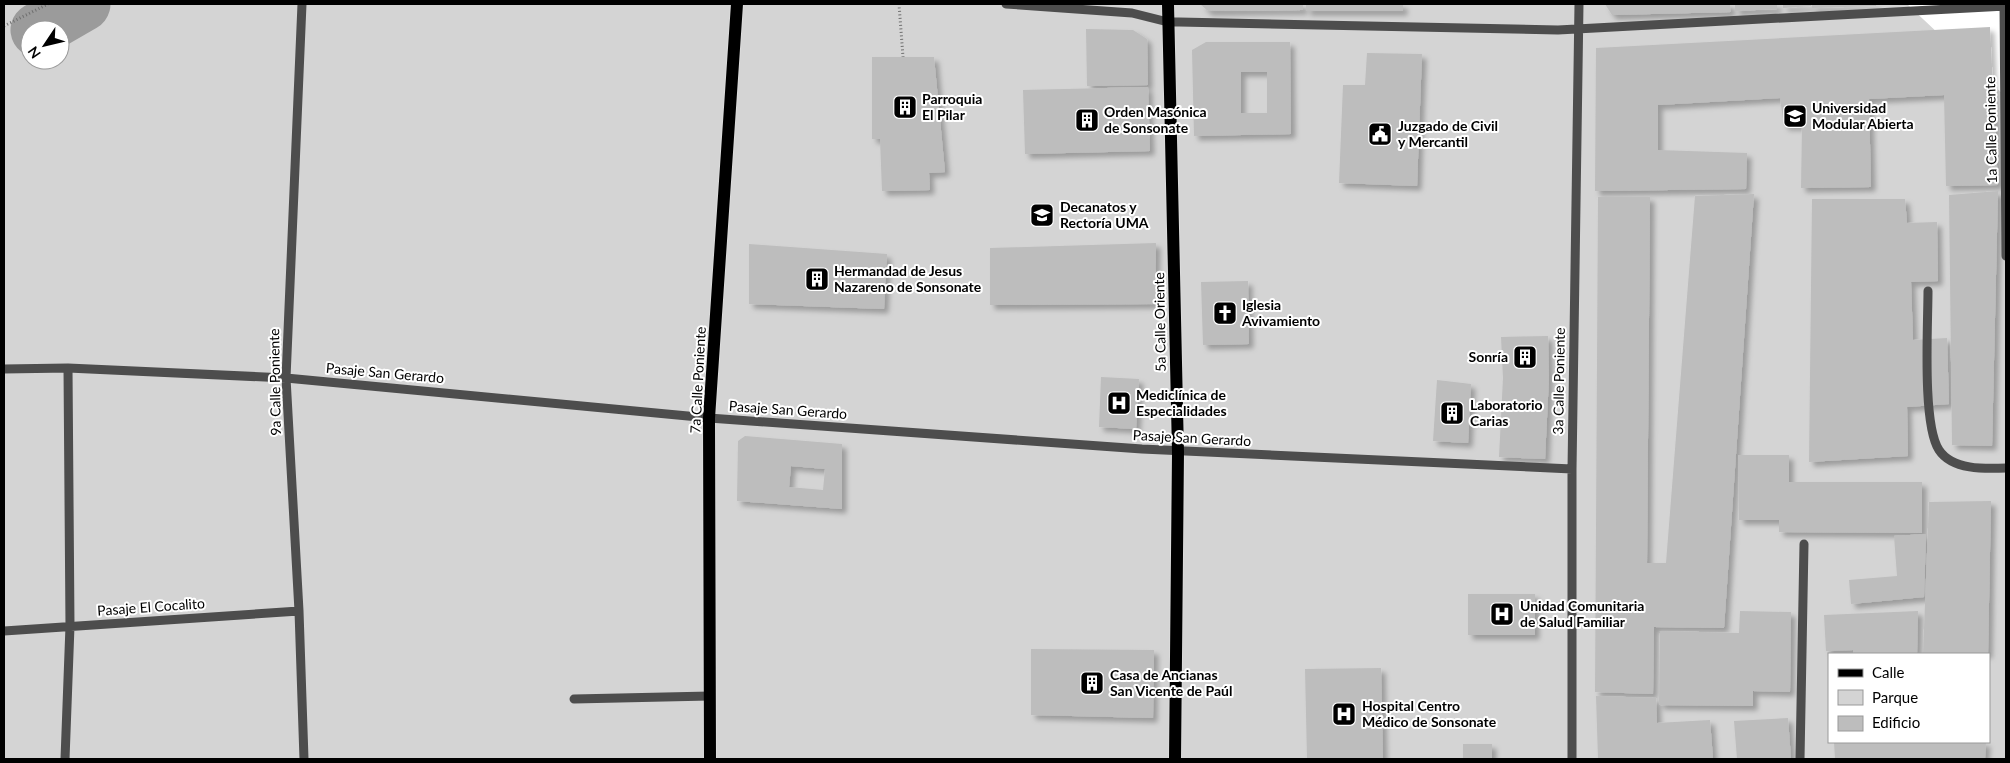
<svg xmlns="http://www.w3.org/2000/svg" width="2010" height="763" font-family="Lato,sans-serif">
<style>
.green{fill:#d4d4d4;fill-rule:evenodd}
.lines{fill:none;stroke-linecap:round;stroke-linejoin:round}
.river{stroke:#9b9b9b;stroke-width:55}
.building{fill:#bdbdbd;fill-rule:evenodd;filter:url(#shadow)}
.major-casing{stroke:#dbdbdb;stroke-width:14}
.path{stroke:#6f6f6f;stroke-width:3;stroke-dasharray:1 2.5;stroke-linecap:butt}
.minor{stroke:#4d4d4d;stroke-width:9}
.major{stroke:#000;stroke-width:12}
.labels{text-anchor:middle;stroke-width:4;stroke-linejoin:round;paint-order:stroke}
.poi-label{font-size:14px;font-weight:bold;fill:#000;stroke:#fff;text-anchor:start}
.street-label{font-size:14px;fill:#000;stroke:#fff}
</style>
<defs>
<filter id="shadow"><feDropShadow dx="4.5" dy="4.5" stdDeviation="2.5" flood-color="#0004"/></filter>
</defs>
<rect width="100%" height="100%" fill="#fff"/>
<!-- green -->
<path class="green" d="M 4,4 L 1907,4 L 2006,97 L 2006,759 L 4,759 ZM 30,30 L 60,30 L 60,60 L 30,60 ZM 1829,654 L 1989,654 L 1989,742 L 1829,742 Z"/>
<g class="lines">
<!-- river -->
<path class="river" d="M 38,30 L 83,4"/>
</g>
<!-- building -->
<path class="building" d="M 1200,4 L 1303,4 L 1303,10 L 1208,11 Z
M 1306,4 L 1403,4 L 1403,11 L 1306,11 Z
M 1605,4 L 1730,4 L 1731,12 L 1612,15 Z
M 1735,4 L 1777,4 L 1777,9 L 1735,11 Z
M 1783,4 L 1811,4 L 1811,6 L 1783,8 Z
M 1812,4 L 1876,4 L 1876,6 L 1812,8 Z
M 1990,27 L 1998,185 L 1946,186 L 1944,95 L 1869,99 L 1871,187 L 1801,188 L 1802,126 L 1784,126 L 1780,98 L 1658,105 L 1658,150 L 1747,153 L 1746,189 L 1595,191 L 1596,48 Z
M 1086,29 L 1133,30 L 1147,39 L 1148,85 L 1087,86 Z
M 1206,42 L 1290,42 L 1291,134 L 1194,136 L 1192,50 ZM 1241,72 L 1267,72 L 1267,113 L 1241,113 Z
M 1367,53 L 1422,54 L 1417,186 L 1339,183 L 1343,85 L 1365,85 Z
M 872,57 L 934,57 L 945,172 L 929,173 L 930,190 L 882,191 L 880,139 L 872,139 Z
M 1148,87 L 1150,151 L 1025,154 L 1023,90 Z
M 1998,191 L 1992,446 L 1952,445 L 1949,195 Z
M 1754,194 L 1724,628 L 1654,627 L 1653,694 L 1595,692 L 1598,197 L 1650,197 L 1647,563 L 1666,563 L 1695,196 Z
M 1812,199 L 1905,199 L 1907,223 L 1937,222 L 1938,281 L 1911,282 L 1913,340 L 1947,338 L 1949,404 L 1907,407 L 1908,456 L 1809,462 Z
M 1156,243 L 1155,304 L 990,305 L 990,248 Z
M 749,244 L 887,254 L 884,309 L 749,304 Z
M 1248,281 L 1249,344 L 1203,345 L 1201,282 Z
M 1548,336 L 1549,377 L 1545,459 L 1499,457 L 1503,378 L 1501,337 Z
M 1101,377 L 1139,379 L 1136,429 L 1099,427 Z
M 1437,380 L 1471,384 L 1468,443 L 1433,441 Z
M 745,436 L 842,444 L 842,509 L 737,501 L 738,441 ZM 791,466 L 825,469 L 823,490 L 789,487 Z
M 1738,455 L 1789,455 L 1789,482 L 1922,482 L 1922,533 L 1779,532 L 1779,520 L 1739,520 Z
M 1991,501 L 1988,654 L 1923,654 L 1929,502 Z
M 1926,534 L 1924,597 L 1851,604 L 1849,580 L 1897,576 L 1894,536 Z
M 1468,594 L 1535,594 L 1535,635 L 1468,635 Z
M 1740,611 L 1791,612 L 1790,692 L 1753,691 L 1753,706 L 1659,705 L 1660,631 L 1739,633 Z
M 1918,611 L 1917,654 L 1853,654 L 1853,650 L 1826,651 L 1824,615 Z
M 1031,649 L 1154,650 L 1153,718 L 1031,715 Z
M 1381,668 L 1383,759 L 1307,759 L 1305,669 Z
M 1596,696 L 1656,698 L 1657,723 L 1710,720 L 1713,759 L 1598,759 Z
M 1788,718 L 1791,759 L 1737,759 L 1734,721 Z
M 1834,742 L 1986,742 L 1985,759 L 1835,759 Z
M 1463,744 L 1492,744 L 1492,759 L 1463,759 Z"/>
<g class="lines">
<!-- major casing -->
<g class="major-casing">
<path id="major" d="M 1168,4 L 1178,452 L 1175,759
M 710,759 L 709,418 L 737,4"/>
</g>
<!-- path -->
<path class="path" d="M 899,4 L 903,57
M 4,26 L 48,4"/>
<!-- minor -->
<path class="minor" d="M 302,4 L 286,378 L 299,611 L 304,759
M 1006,4 L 1132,13 L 1168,22 L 1179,22 L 1558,30 L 2006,6
M 2004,4 L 2006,256
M 1928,291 C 1928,325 1922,424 1939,450 C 1952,470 1985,469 2006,468
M 4,369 L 68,368 L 286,378 L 709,418 L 1142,449 L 1572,469
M 4,631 L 299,611
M 574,699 L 710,696
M 65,759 L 70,626 L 68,368
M 1572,759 L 1572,469 L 1579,4
M 1800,759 L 1804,544"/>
<!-- major -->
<use href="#major" class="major"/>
</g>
<!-- icons -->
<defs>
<g id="building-square" transform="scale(1.25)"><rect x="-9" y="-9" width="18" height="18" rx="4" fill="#000" stroke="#fff"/><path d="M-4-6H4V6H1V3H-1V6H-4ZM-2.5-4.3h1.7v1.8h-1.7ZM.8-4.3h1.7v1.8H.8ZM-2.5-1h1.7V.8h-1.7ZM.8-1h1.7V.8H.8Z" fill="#fff"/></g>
<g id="university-square" transform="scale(1.25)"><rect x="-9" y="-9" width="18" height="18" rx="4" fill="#000" stroke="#fff"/><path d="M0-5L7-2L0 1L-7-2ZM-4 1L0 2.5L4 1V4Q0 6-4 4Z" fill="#fff"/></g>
<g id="civic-square" transform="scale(1.25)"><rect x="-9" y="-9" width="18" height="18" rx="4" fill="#000" stroke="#fff"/><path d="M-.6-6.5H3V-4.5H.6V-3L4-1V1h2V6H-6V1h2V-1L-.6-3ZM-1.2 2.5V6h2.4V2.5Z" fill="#fff"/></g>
<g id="church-square" transform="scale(1.25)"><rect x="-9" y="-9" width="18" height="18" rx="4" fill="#000" stroke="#fff"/><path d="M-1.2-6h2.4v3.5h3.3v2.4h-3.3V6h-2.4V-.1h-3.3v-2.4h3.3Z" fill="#fff"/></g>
<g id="hospital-square" transform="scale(1.25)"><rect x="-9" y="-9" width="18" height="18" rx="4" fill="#000" stroke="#fff"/><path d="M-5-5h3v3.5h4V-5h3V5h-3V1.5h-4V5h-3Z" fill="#fff"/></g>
</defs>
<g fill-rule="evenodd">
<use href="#building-square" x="905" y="107"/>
<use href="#university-square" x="1795" y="116"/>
<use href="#building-square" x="1087" y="120"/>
<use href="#civic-square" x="1380" y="134"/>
<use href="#university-square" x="1042" y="215"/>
<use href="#building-square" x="817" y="279"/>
<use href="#church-square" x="1225" y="313"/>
<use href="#building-square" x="1525" y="357"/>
<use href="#hospital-square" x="1119" y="403"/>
<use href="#building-square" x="1452" y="413"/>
<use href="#hospital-square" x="1502" y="614"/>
<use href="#building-square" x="1092" y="683"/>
<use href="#hospital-square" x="1344" y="714"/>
</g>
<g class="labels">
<!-- poi labels -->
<g class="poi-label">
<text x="922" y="104">Parroquia<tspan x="922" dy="16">El Pilar</tspan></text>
<text x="1812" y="113">Universidad<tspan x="1812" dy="16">Modular Abierta</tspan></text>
<text x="1104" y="117">Orden Masónica<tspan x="1104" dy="16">de Sonsonate</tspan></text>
<text x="1398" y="131">Juzgado de Civil<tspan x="1398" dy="16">y Mercantil</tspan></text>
<text x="1060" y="212">Decanatos y<tspan x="1060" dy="16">Rectoría UMA</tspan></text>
<text x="834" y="276">Hermandad de Jesus<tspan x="834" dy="16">Nazareno de Sonsonate</tspan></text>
<text x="1242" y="310">Iglesia<tspan x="1242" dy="16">Avivamiento</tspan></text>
<text x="1508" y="362" text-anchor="end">Sonría</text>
<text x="1136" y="400">Mediclínica de<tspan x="1136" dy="16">Especialidades</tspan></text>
<text x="1470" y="410">Laboratorio<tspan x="1470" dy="16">Carias</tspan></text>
<text x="1520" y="611">Unidad Comunitaria<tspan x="1520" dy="16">de Salud Familiar</tspan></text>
<text x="1110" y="680">Casa de Ancianas<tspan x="1110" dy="16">San Vicente de Paúl</tspan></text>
<text x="1362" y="711">Hospital Centro<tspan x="1362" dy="16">Médico de Sonsonate</tspan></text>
</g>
<!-- street labels -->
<g class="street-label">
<text transform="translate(1991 130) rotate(-91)" y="5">1a Calle Poniente</text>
<text transform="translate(1160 322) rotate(-91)" y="5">5a Calle Oriente</text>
<text transform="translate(385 373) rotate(5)" y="5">Pasaje San Gerardo</text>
<text transform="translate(698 380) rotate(-87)" y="5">7a Calle Poniente</text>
<text transform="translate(1559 381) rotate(-89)" y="5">3a Calle Poniente</text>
<text transform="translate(275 382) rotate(-91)" y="5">9a Calle Poniente</text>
<text transform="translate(788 410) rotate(4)" y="5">Pasaje San Gerardo</text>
<text transform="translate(1192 438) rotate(3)" y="5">Pasaje San Gerardo</text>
<text transform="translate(151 607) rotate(-4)" y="5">Pasaje El Cocalito</text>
</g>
</g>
<!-- border -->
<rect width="2010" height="763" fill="none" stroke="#000000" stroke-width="10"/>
<!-- legend -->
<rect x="1828" y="653" width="162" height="90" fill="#ffffff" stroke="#999999"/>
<rect x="1838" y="669" width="25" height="8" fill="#000000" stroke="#999999"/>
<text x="1872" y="678" font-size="15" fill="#000000">Calle</text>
<rect x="1838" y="690" width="25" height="15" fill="#d4d4d4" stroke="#999999"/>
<text x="1872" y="703" font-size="15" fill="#000000">Parque</text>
<rect x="1838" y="716" width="25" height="15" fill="#bdbdbd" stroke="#999999"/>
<text x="1872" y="728" font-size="15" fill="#000000">Edificio</text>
<!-- north arrow -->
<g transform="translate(45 45) rotate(235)"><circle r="24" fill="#ffffff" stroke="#999999"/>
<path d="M0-4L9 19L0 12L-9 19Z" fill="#000000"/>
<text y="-8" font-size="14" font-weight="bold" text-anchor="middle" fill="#000000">N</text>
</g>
</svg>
